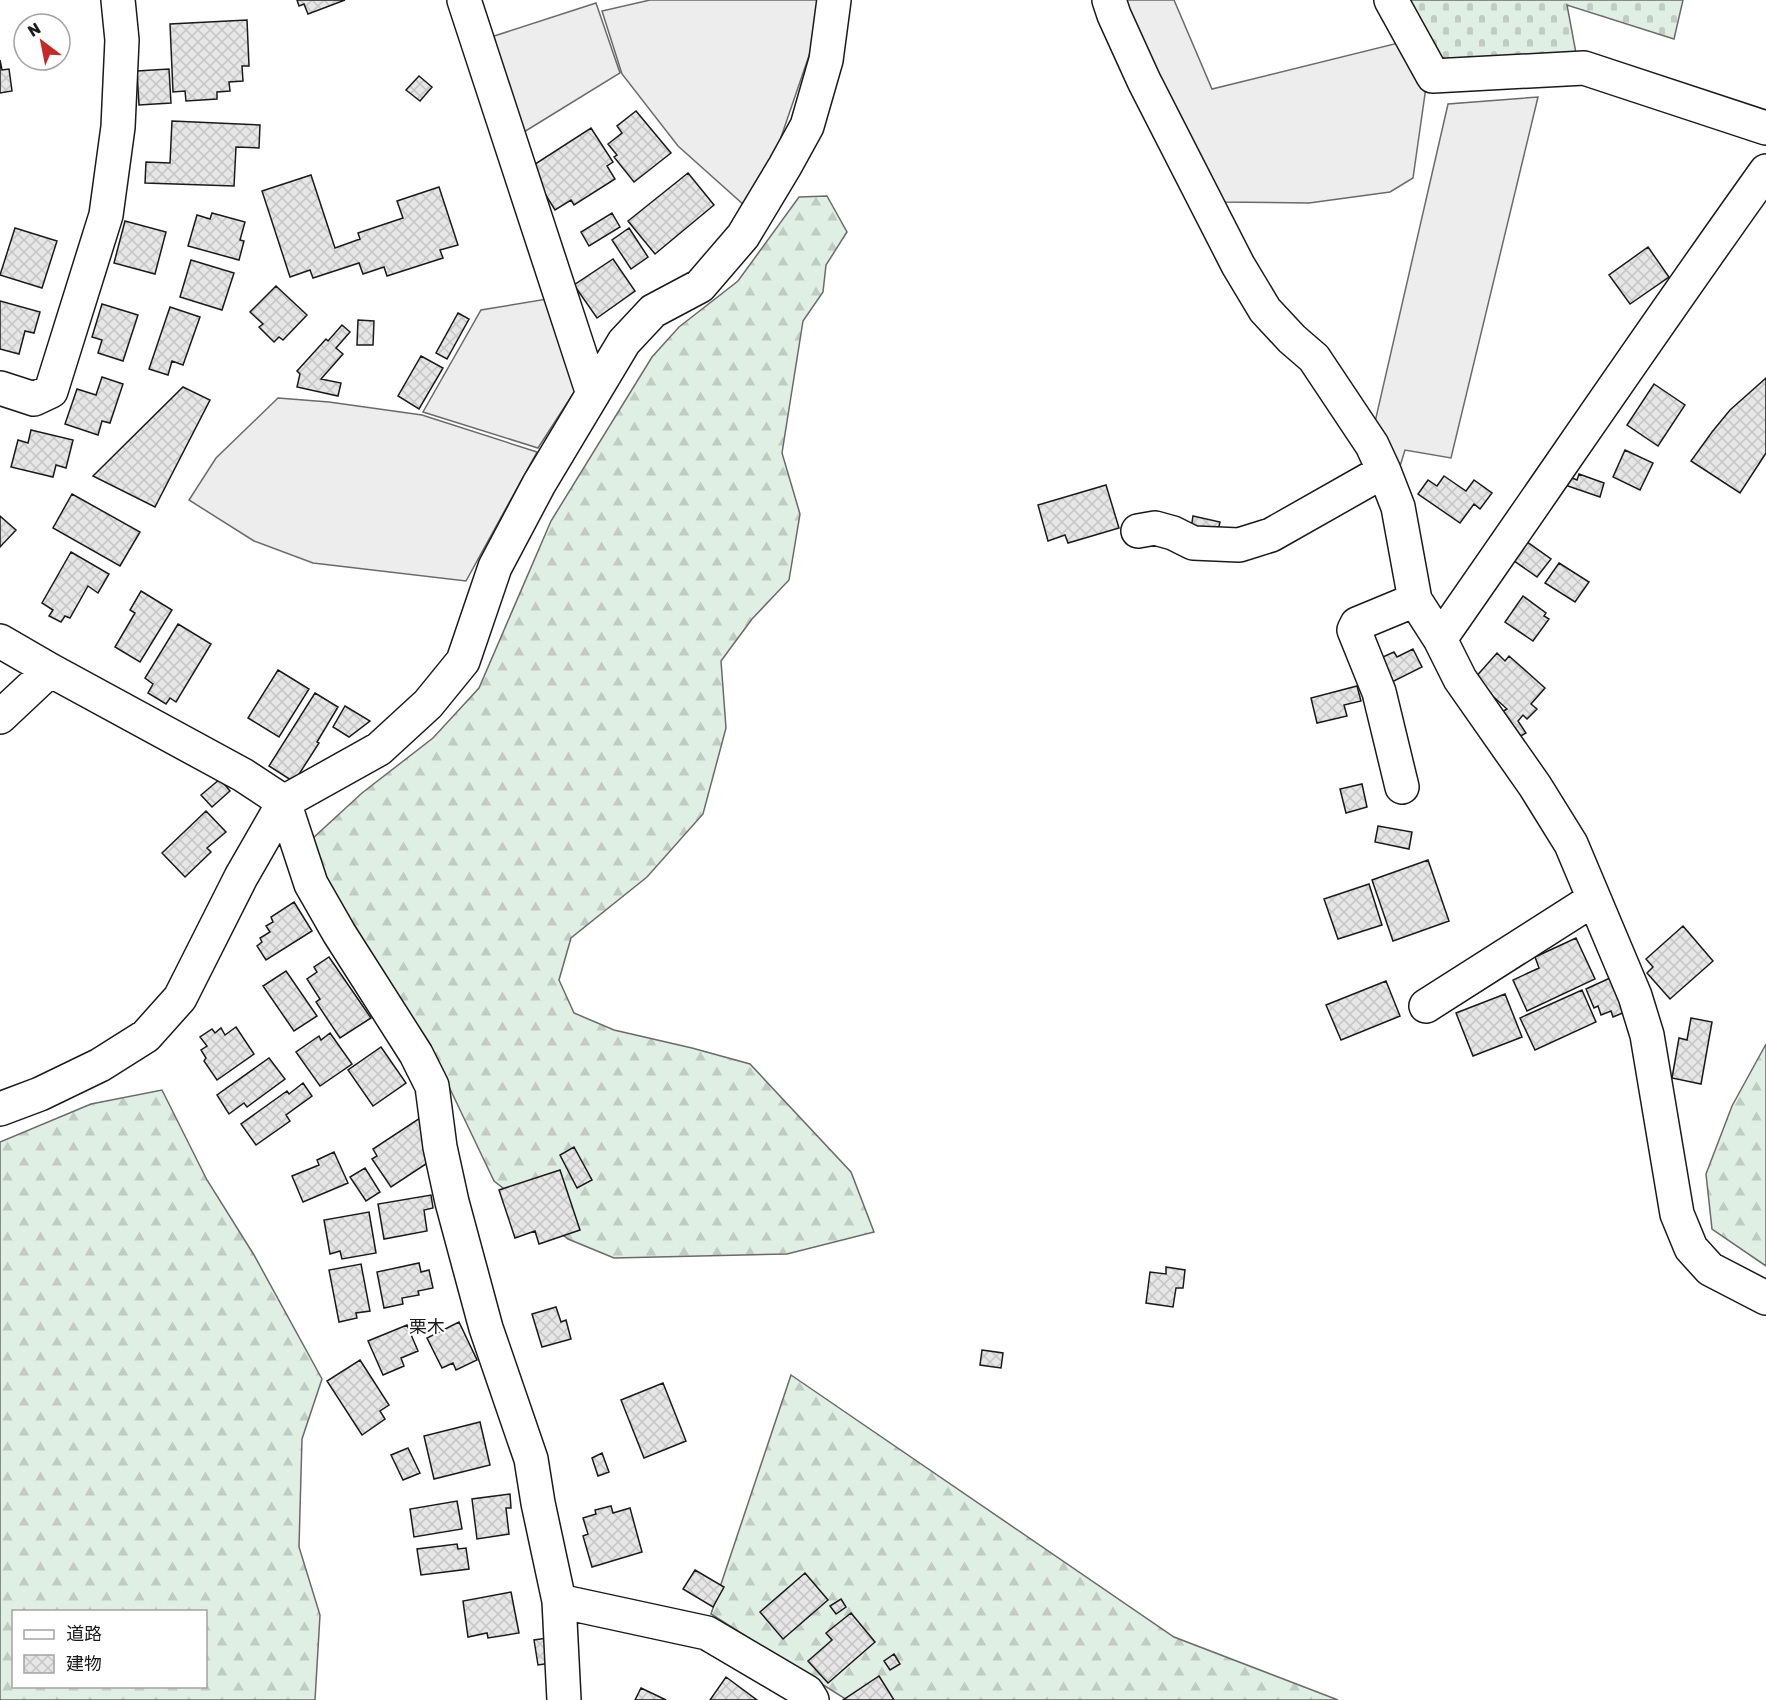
<svg xmlns="http://www.w3.org/2000/svg" width="1766" height="1700" font-family="Rubik,'Noto Sans JP',sans-serif">
<style>
.forest{fill:url(#forest-firs);stroke:#6a6a6a;stroke-width:1.5;fill-rule:evenodd}
.cemetery{fill:url(#cemetery-stones);stroke:#6a6a6a;stroke-width:1.5}
.parking{fill:#ededed;stroke:#6a6a6a;stroke-width:1.5}
.building{fill:url(#building-cross-hatch);stroke:#1a1a1a;stroke-width:1.5}
.lines{fill:none;stroke-linecap:round;stroke-linejoin:round}
.minor-casing{stroke:#1a1a1a;stroke-width:36}
.minor{stroke:#fff;stroke-width:33}
.labels{text-anchor:middle;stroke-width:4.5;stroke-linejoin:round;paint-order:stroke}
.neighbourhood-label{font-size:18px;fill:#1a1a1a;stroke:#fff}
</style>
<defs>
<pattern id="forest-firs" width="22" height="20" patternUnits="userSpaceOnUse" patternTransform="scale(1.5)"><rect width="22" height="20" fill="#e0efe3"/><path d="M5 1l3.5 6h-7zM16 11l3.5 6h-7z" fill="#c0ccc2"/></pattern>
<pattern id="cemetery-stones" width="16" height="16" patternUnits="userSpaceOnUse" patternTransform="scale(1.5)"><rect width="16" height="16" fill="#e0efe3"/><path d="M2 7V4a2 2 0 0 1 4 0v3zM10 15v-3a2 2 0 0 1 4 0v3z" fill="#c0ccc2"/></pattern>
<pattern id="building-cross-hatch" width="8" height="8" patternUnits="userSpaceOnUse" patternTransform="scale(1.5)"><rect width="8" height="8" fill="#e6e6e6"/><path d="M0 0l8 8M0 8l8-8" fill="none" stroke="#c5c5c5"/></pattern>
</defs>
<rect width="100%" height="100%" fill="#fff"/>
<!-- forest -->
<path class="forest" d="M 827,196 L 847,232 L 826,265 L 823,292 L 803,321 L 782,453 L 800,514 L 789,580 L 752,619 L 721,661 L 726,728 L 703,814 L 647,877 L 571,938 L 559,980 L 574,1013 L 614,1030 L 692,1048 L 750,1064 L 851,1172 L 874,1232 L 787,1254 L 614,1258 L 568,1239 L 494,1181 L 441,1070 L 335,905 L 312,839 L 362,793 L 433,738 L 479,688 L 551,521 L 652,357 L 679,327 L 738,281 L 799,197 Z
M 1766,1044 L 1766,1266 L 1712,1229 L 1706,1174 L 1732,1106 Z
M 162,1090 L 207,1180 L 254,1255 L 322,1379 L 302,1439 L 299,1547 L 320,1615 L 315,1700 L 0,1700 L 0,1142 L 91,1104 ZM 14,1612 L 206,1612 L 206,1686 L 14,1686 Z
M 791,1375 L 1174,1637 L 1338,1700 L 847,1700 L 711,1614 Z"/>
<!-- cemetery -->
<path class="cemetery" d="M 1409,0 L 1683,0 L 1674,39 L 1567,5 L 1576,53 L 1446,65 Z"/>
<!-- parking -->
<path class="parking" d="M 650,0 L 820,0 L 813,44 L 778,146 L 744,205 L 678,146 L 622,74 L 602,11 Z
M 1119,0 L 1174,0 L 1212,89 L 1402,42 L 1426,87 L 1413,178 L 1390,192 L 1309,203 L 1218,202 Z
M 596,3 L 620,73 L 519,135 L 488,38 Z
M 1538,97 L 1451,458 L 1405,450 L 1397,476 L 1372,435 L 1448,104 Z
M 547,299 L 580,383 L 538,448 L 423,412 L 481,310 Z
M 278,398 L 329,402 L 422,415 L 537,452 L 466,581 L 313,563 L 254,541 L 189,500 L 216,458 Z"/>
<!-- building -->
<path class="building" d="M 297,0 L 345,0 L 308,14 L 304,4 L 299,6 Z
M 247,20 L 249,66 L 242,66 L 243,81 L 229,82 L 230,91 L 217,92 L 217,99 L 186,101 L 185,91 L 173,92 L 170,24 Z
M 0,60 L 2,70 L 9,69 L 12,91 L 0,93 Z
M 169,69 L 171,103 L 139,105 L 137,71 Z
M 419,76 L 432,87 L 420,101 L 406,90 Z
M 636,111 L 671,153 L 634,182 L 614,157 L 617,155 L 608,144 L 622,133 L 617,126 Z
M 172,121 L 260,125 L 259,148 L 236,147 L 234,186 L 145,183 L 146,162 L 170,163 Z
M 591,128 L 613,162 L 607,166 L 615,179 L 574,205 L 571,200 L 555,210 L 529,168 Z
M 688,173 L 714,205 L 655,254 L 628,221 Z
M 311,175 L 335,248 L 360,239 L 358,233 L 403,218 L 397,201 L 439,187 L 458,245 L 440,250 L 443,258 L 387,276 L 384,267 L 363,274 L 359,263 L 313,278 L 310,270 L 290,277 L 262,191 Z
M 212,213 L 245,222 L 240,240 L 244,241 L 239,260 L 188,246 L 197,215 L 210,219 Z
M 612,213 L 620,227 L 589,246 L 581,232 Z
M 125,221 L 166,232 L 155,274 L 114,263 Z
M 15,228 L 57,241 L 42,288 L 0,275 Z
M 629,228 L 648,257 L 631,269 L 612,240 Z
M 1648,247 L 1669,277 L 1630,304 L 1609,275 Z
M 613,259 L 635,291 L 597,318 L 574,285 Z
M 191,260 L 234,273 L 222,310 L 180,297 Z
M 276,286 L 307,315 L 283,340 L 279,337 L 274,342 L 259,327 L 263,324 L 250,312 Z
M 0,301 L 40,312 L 34,333 L 25,331 L 19,354 L 0,349 Z
M 102,304 L 138,315 L 123,361 L 98,353 L 102,340 L 92,337 Z
M 170,307 L 200,317 L 183,365 L 172,361 L 168,375 L 149,369 Z
M 458,313 L 469,319 L 447,359 L 436,353 Z
M 358,320 L 374,321 L 373,345 L 357,345 Z
M 342,325 L 350,332 L 336,348 L 343,354 L 321,379 L 341,383 L 338,396 L 297,387 L 300,374 L 297,371 L 326,339 L 328,341 Z
M 421,356 L 443,368 L 419,409 L 398,396 Z
M 102,377 L 123,384 L 110,423 L 102,421 L 98,435 L 65,424 L 77,389 L 96,395 Z
M 1766,378 L 1766,453 L 1740,493 L 1691,461 L 1712,432 L 1730,410 Z
M 1654,384 L 1685,405 L 1658,446 L 1627,425 Z
M 183,387 L 210,400 L 155,507 L 93,476 Z
M 31,430 L 73,440 L 66,468 L 56,465 L 53,477 L 11,467 L 18,440 L 28,443 Z
M 1625,450 L 1653,463 L 1640,490 L 1613,477 Z
M 1579,474 L 1604,483 L 1600,497 L 1565,485 L 1567,476 L 1577,480 Z
M 1444,476 L 1466,491 L 1474,480 L 1492,493 L 1480,509 L 1474,504 L 1460,523 L 1418,494 L 1428,480 L 1437,486 Z
M 1106,485 L 1119,528 L 1068,543 L 1065,535 L 1048,541 L 1038,505 Z
M 72,494 L 140,532 L 120,566 L 53,528 Z
M 0,516 L 16,530 L 0,547 Z
M 1193,516 L 1220,522 L 1217,535 L 1191,529 Z
M 1523,539 L 1551,559 L 1537,577 L 1510,558 Z
M 71,552 L 109,574 L 98,593 L 88,586 L 70,618 L 65,616 L 61,622 L 49,616 L 53,610 L 42,603 Z
M 1559,563 L 1589,582 L 1575,602 L 1545,583 Z
M 141,591 L 172,610 L 140,662 L 115,647 L 135,613 L 130,610 Z
M 1523,596 L 1546,613 L 1544,616 L 1549,619 L 1533,641 L 1505,622 Z
M 178,624 L 211,644 L 176,702 L 170,698 L 166,704 L 148,693 L 153,684 L 145,678 Z
M 1413,649 L 1422,667 L 1388,684 L 1376,660 L 1394,652 L 1397,657 Z
M 1497,653 L 1505,661 L 1509,656 L 1545,688 L 1531,704 L 1537,709 L 1527,719 L 1523,715 L 1518,721 L 1526,733 L 1516,739 L 1500,713 L 1507,709 L 1474,679 Z
M 278,670 L 309,689 L 279,737 L 248,718 Z
M 1357,686 L 1361,701 L 1344,705 L 1347,716 L 1317,723 L 1311,698 Z
M 315,693 L 338,707 L 317,742 L 319,743 L 294,782 L 269,766 Z
M 345,706 L 370,721 L 349,737 L 333,727 Z
M 220,779 L 230,791 L 212,807 L 201,795 Z
M 1362,784 L 1367,807 L 1346,813 L 1340,789 Z
M 206,811 L 226,832 L 207,848 L 211,852 L 185,877 L 162,853 Z
M 1378,826 L 1412,832 L 1409,849 L 1375,842 Z
M 1428,860 L 1449,921 L 1393,941 L 1372,880 Z
M 1369,884 L 1382,925 L 1338,939 L 1324,899 Z
M 294,902 L 312,931 L 266,960 L 257,946 L 262,942 L 260,938 L 270,932 L 266,926 L 273,922 L 271,917 Z
M 1683,926 L 1713,961 L 1670,999 L 1647,973 L 1653,967 L 1646,959 Z
M 1576,938 L 1595,979 L 1527,1011 L 1513,980 L 1539,968 L 1535,957 Z
M 329,957 L 371,1018 L 340,1038 L 316,1002 L 320,999 L 307,979 L 317,972 L 314,967 Z
M 286,971 L 317,1016 L 294,1031 L 263,986 Z
M 1610,978 L 1625,1012 L 1613,1017 L 1611,1011 L 1601,1015 L 1598,1006 L 1594,1008 L 1586,989 Z
M 1386,981 L 1400,1016 L 1341,1040 L 1326,1005 Z
M 1582,990 L 1596,1022 L 1535,1050 L 1520,1018 Z
M 1505,994 L 1522,1037 L 1473,1056 L 1456,1013 Z
M 1691,1018 L 1712,1022 L 1701,1084 L 1672,1078 L 1679,1038 L 1687,1040 Z
M 236,1027 L 254,1054 L 217,1080 L 204,1061 L 206,1058 L 201,1050 L 207,1046 L 200,1037 L 212,1029 L 215,1033 L 221,1028 L 225,1035 Z
M 330,1033 L 352,1064 L 320,1086 L 296,1052 L 319,1036 L 321,1040 Z
M 381,1047 L 406,1083 L 373,1106 L 348,1070 Z
M 269,1058 L 285,1079 L 247,1107 L 244,1103 L 229,1114 L 217,1095 Z
M 303,1083 L 312,1096 L 286,1115 L 290,1121 L 256,1145 L 241,1124 L 287,1091 L 289,1094 Z
M 420,1118 L 430,1134 L 422,1139 L 435,1158 L 391,1187 L 372,1159 L 377,1156 L 373,1149 Z
M 574,1147 L 592,1180 L 577,1188 L 560,1155 Z
M 334,1152 L 348,1183 L 303,1202 L 292,1176 L 319,1165 L 317,1160 Z
M 365,1168 L 380,1192 L 366,1201 L 350,1177 Z
M 560,1170 L 580,1230 L 539,1244 L 535,1231 L 515,1238 L 499,1190 Z
M 431,1195 L 433,1208 L 424,1210 L 427,1231 L 384,1239 L 378,1204 Z
M 369,1212 L 376,1253 L 342,1259 L 340,1251 L 330,1254 L 324,1220 Z
M 419,1263 L 421,1272 L 429,1270 L 433,1288 L 418,1291 L 419,1295 L 402,1298 L 403,1304 L 384,1308 L 377,1272 Z
M 361,1264 L 370,1311 L 356,1313 L 357,1318 L 339,1322 L 329,1270 Z
M 1166,1267 L 1185,1270 L 1183,1288 L 1176,1288 L 1173,1307 L 1146,1303 L 1150,1272 L 1166,1274 Z
M 556,1307 L 561,1322 L 566,1320 L 571,1339 L 542,1347 L 532,1314 Z
M 459,1322 L 477,1360 L 456,1370 L 453,1363 L 442,1368 L 427,1338 Z
M 407,1325 L 418,1351 L 401,1358 L 404,1366 L 383,1375 L 368,1341 Z
M 982,1350 L 1003,1353 L 1001,1368 L 980,1365 Z
M 360,1360 L 389,1405 L 380,1411 L 385,1419 L 362,1435 L 327,1381 Z
M 663,1383 L 686,1441 L 644,1458 L 621,1400 Z
M 480,1422 L 490,1465 L 434,1479 L 424,1436 Z
M 408,1448 L 420,1473 L 403,1480 L 391,1455 Z
M 602,1453 L 609,1472 L 598,1476 L 592,1458 Z
M 510,1494 L 511,1508 L 506,1508 L 509,1534 L 477,1539 L 472,1499 Z
M 457,1501 L 462,1529 L 414,1537 L 410,1509 Z
M 611,1506 L 613,1513 L 630,1508 L 642,1552 L 592,1567 L 583,1536 L 588,1534 L 583,1518 L 596,1514 L 595,1510 Z
M 457,1544 L 458,1549 L 466,1548 L 469,1569 L 421,1575 L 417,1549 Z
M 695,1570 L 724,1587 L 713,1607 L 683,1589 Z
M 805,1573 L 828,1600 L 783,1639 L 760,1612 Z
M 511,1592 L 519,1633 L 488,1638 L 487,1633 L 468,1637 L 463,1601 Z
M 841,1599 L 846,1607 L 836,1614 L 830,1606 Z
M 851,1613 L 875,1642 L 828,1683 L 808,1661 L 832,1640 L 826,1633 Z
M 547,1638 L 551,1663 L 538,1665 L 534,1640 Z
M 894,1654 L 900,1664 L 890,1670 L 884,1661 Z
M 879,1676 L 894,1700 L 843,1700 Z
M 726,1677 L 757,1700 L 710,1700 Z
M 641,1688 L 666,1700 L 635,1700 Z"/>
<g class="lines">
<!-- minor casing -->
<g class="minor-casing">
<path id="minor" d="M 464,0 L 593,394
M 1109,0 L 1114,15 L 1144,81 L 1238,265 L 1265,310 L 1292,339 L 1314,358 L 1372,445 L 1384,471
M 1391,0 L 1433,76 L 1584,68 L 1766,128
M 1766,171 C 1655,326 1549,483 1440,639 L 1460,679 L 1535,786 L 1571,844 L 1635,996 L 1647,1035 L 1677,1214 L 1691,1248 L 1710,1269 L 1766,1298
M 0,388 L 34,399 L 51,391 L 106,215 L 118,127 L 122,40 L 118,0
M 1138,531 L 1155,528 L 1173,533 L 1193,543 L 1239,545 L 1271,535 L 1384,471 L 1398,507 L 1415,600 L 1440,639
M 0,641 L 50,670 L 243,775 L 284,802 L 311,884 L 339,933 L 416,1054 L 432,1086 L 440,1147 L 452,1202 L 486,1328 L 531,1459 L 538,1503 L 559,1601 L 564,1700
M 0,717 L 50,670
M 1402,787 L 1379,692 L 1354,630 L 1357,624 L 1415,600
M 1426,1006 L 1594,899
M 0,1109 L 40,1094 L 100,1065 L 146,1036 L 180,998 L 241,877 L 284,802 L 379,749 L 428,704 L 463,661 L 495,567 L 539,484 L 624,342 L 653,311 L 700,286 L 743,236 L 785,166 L 807,126 L 826,60 L 834,0
M 559,1601 L 707,1633 L 807,1692 L 812,1700"/>
</g>
<!-- minor -->
<use href="#minor" class="minor"/>
</g>
<g class="labels">
<!-- neighbourhood labels -->
<g class="neighbourhood-label">
<text x="427" y="1333">栗木</text>
</g>
</g>
<!-- legend -->
<rect x="12" y="1610" width="195" height="78" fill="#ffffff" stroke="#a3a3a3" stroke-width="1.5"/>
<rect x="24" y="1630" width="30" height="9" fill="#ffffff" stroke="#a3a3a3" stroke-width="1.5"/>
<text x="66" y="1640" font-size="18" fill="#1a1a1a">道路</text>
<rect x="24" y="1655" width="30" height="18" fill="url(#building-cross-hatch)" stroke="#a3a3a3" stroke-width="1.5"/>
<text x="66" y="1670" font-size="18" fill="#1a1a1a">建物</text>
<!-- north arrow -->
<g transform="translate(42 42) rotate(328)"><circle r="28" fill="#ffffff" stroke="#a3a3a3" stroke-width="1.5"/>
<path d="M0-4.5L10 22L0 15L-10 22Z" fill="#c62828"/>
<text y="-9" font-size="16" font-weight="bold" text-anchor="middle" fill="#1a1a1a">N</text>
</g>
</svg>
